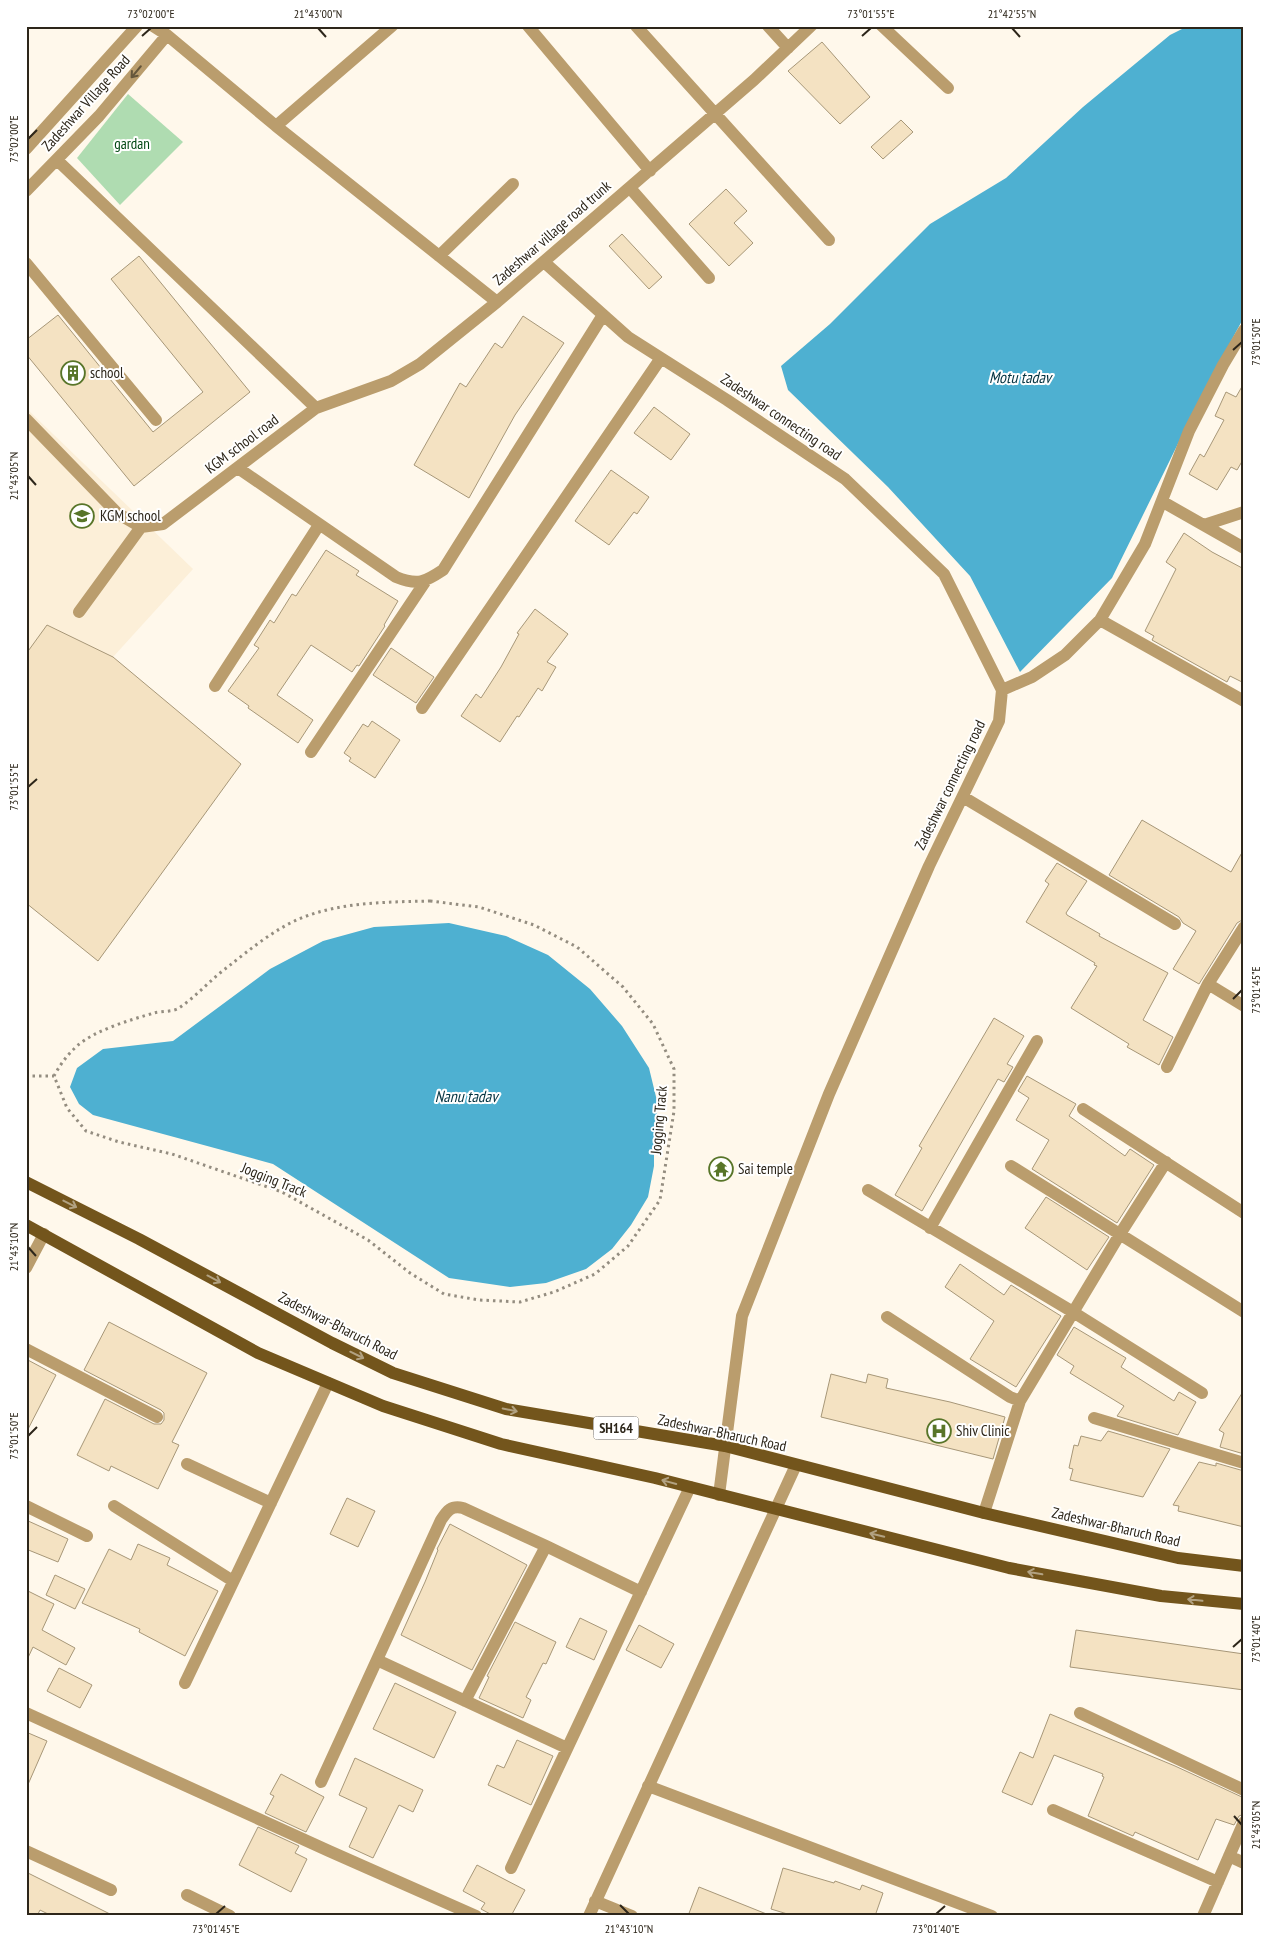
<svg xmlns="http://www.w3.org/2000/svg" width="1270" height="1942" font-family="'PT Sans Narrow',sans-serif">
<style>
.built{fill:#fcefd8}
.green{fill:#afdcb1}
.water{fill:#4eb0d1}
.building{fill:#f4e2c2;stroke:#a79778}
.lines{fill:none;stroke-linecap:round;stroke-linejoin:round}
.path{stroke:#948d80;stroke-width:3;stroke-dasharray:2.5 4;stroke-linecap:butt}
.minor{stroke:#ba9d6d;stroke-width:12}
.major{stroke:#73551c;stroke-width:12}
.oneway{stroke:#65563b}
.oneway2{stroke:#b2a282}
.ticks{fill:none;stroke:#2d261a;stroke-width:2}
.labels{text-anchor:middle;stroke-width:4;stroke-linejoin:round;paint-order:stroke}
.shield{fill:#fff;stroke:#6c675f;stroke-width:1}
.shield-label{font-size:14px;font-weight:bold;fill:#2d261a}
.street-label{font-size:15px;fill:#2d261a;stroke:#fff}
.park-label{font-size:15px;fill:#004712;stroke:#fff}
.poi-label{font-size:15px;fill:#2d261a;stroke:#fff;text-anchor:start}
.water-label{font-size:16px;font-style:italic;fill:#043341;stroke:#fff}
.neatline{fill:none;stroke:#2d261a;stroke-width:2}
.ticks-label{font-size:12px;text-anchor:middle;fill:#2d261a}
</style>
<rect width="100%" height="100%" fill="#fff8eb"/>
<!-- built -->
<path class="built" d="M 26,408 L 193,569 L 113,657 L 26,654 Z"/>
<!-- green -->
<path class="green" d="M 128,94 L 183,142 L 120,205 L 77,158 Z"/>
<!-- water -->
<path class="water" d="M 1188,26 L 1244,26 L 1244,317 L 1200,399 L 1112,578 L 1020,672 L 970,576 L 888,487 L 788,390 L 781,366 L 830,324 L 930,224 L 1006,178 L 1083,107 L 1170,35 Z
M 449,923 L 506,936 L 548,955 L 590,989 L 622,1026 L 649,1068 L 658,1105 L 654,1133 L 654,1166 L 648,1197 L 631,1225 L 612,1249 L 586,1269 L 546,1283 L 510,1287 L 449,1278 L 273,1164 L 93,1115 L 79,1104 L 70,1087 L 77,1068 L 103,1049 L 173,1041 L 270,969 L 323,941 L 374,927 Z"/>
<!-- building -->
<path class="building" d="M 822,42 L 870,97 L 840,124 L 788,71 Z
M 901,120 L 913,132 L 883,159 L 871,147 Z
M 726,189 L 747,211 L 734,223 L 753,243 L 729,266 L 689,224 Z
M 622,234 L 662,277 L 649,289 L 609,246 Z
M 139,256 L 250,392 L 134,486 L 26,354 L 26,340 L 58,315 L 153,432 L 203,392 L 111,279 Z
M 523,316 L 564,343 L 515,415 L 469,498 L 414,465 L 460,383 L 466,387 L 495,343 L 502,348 Z
M 1244,383 L 1244,458 L 1237,470 L 1231,467 L 1217,490 L 1189,474 L 1200,454 L 1204,457 L 1224,420 L 1215,416 L 1226,392 L 1236,397 Z
M 654,407 L 690,434 L 671,460 L 634,433 Z
M 611,470 L 649,497 L 637,514 L 634,512 L 609,545 L 575,521 Z
M 1184,533 L 1212,552 L 1244,569 L 1244,683 L 1230,676 L 1227,682 L 1152,640 L 1154,636 L 1145,631 L 1176,569 L 1166,562 Z
M 326,550 L 359,571 L 356,575 L 398,601 L 384,625 L 385,626 L 359,666 L 357,665 L 352,672 L 311,645 L 277,695 L 313,720 L 298,743 L 248,708 L 249,706 L 228,691 L 259,648 L 254,645 L 270,620 L 274,623 L 292,594 L 296,596 Z
M 535,609 L 568,634 L 547,662 L 556,667 L 542,691 L 538,688 L 519,717 L 517,716 L 500,742 L 461,716 L 476,694 L 481,698 L 501,667 L 519,634 L 517,633 Z
M 47,625 L 113,657 L 241,764 L 98,961 L 26,903 L 26,654 Z
M 391,648 L 434,677 L 416,703 L 373,675 Z
M 372,721 L 400,740 L 375,778 L 349,761 L 351,758 L 344,753 L 363,724 L 368,727 Z
M 1142,820 L 1231,872 L 1244,849 L 1244,919 L 1237,923 L 1199,984 L 1173,969 L 1196,931 L 1183,923 L 1179,917 L 1109,875 Z
M 1057,863 L 1087,881 L 1066,913 L 1067,915 L 1100,934 L 1099,936 L 1168,973 L 1143,1020 L 1173,1037 L 1159,1065 L 1127,1047 L 1129,1044 L 1071,1008 L 1097,966 L 1094,965 L 1095,963 L 1026,922 L 1049,884 L 1045,881 Z
M 994,1018 L 1024,1036 L 1007,1064 L 1013,1067 L 1004,1082 L 998,1079 L 922,1211 L 895,1195 L 922,1148 L 919,1146 Z
M 1027,1076 L 1076,1104 L 1069,1116 L 1125,1156 L 1130,1149 L 1154,1165 L 1117,1223 L 1032,1169 L 1049,1140 L 1016,1120 L 1029,1098 L 1018,1091 Z
M 1046,1197 L 1109,1237 L 1087,1270 L 1025,1228 Z
M 960,1264 L 1004,1295 L 1011,1285 L 1061,1316 L 1016,1387 L 970,1359 L 994,1321 L 945,1287 Z
M 109,1322 L 207,1373 L 172,1442 L 179,1445 L 158,1489 L 111,1466 L 109,1471 L 77,1455 L 105,1399 L 154,1424 L 161,1424 L 164,1420 L 164,1413 L 161,1410 L 84,1370 Z
M 1074,1327 L 1126,1358 L 1121,1367 L 1174,1401 L 1179,1392 L 1196,1402 L 1178,1435 L 1117,1416 L 1124,1406 L 1070,1373 L 1074,1366 L 1057,1355 Z
M 26,1359 L 56,1375 L 26,1433 Z
M 831,1374 L 866,1383 L 868,1374 L 888,1379 L 886,1388 L 950,1402 L 1005,1417 L 993,1459 L 821,1417 Z
M 1244,1390 L 1244,1454 L 1220,1447 L 1224,1433 L 1219,1430 Z
M 1108,1431 L 1170,1449 L 1143,1497 L 1070,1480 L 1073,1469 L 1069,1468 L 1074,1445 L 1078,1446 L 1081,1436 L 1101,1441 Z
M 1199,1462 L 1216,1466 L 1216,1463 L 1244,1471 L 1244,1527 L 1178,1511 L 1179,1506 L 1173,1505 Z
M 347,1498 L 375,1511 L 358,1547 L 330,1534 Z
M 26,1520 L 68,1539 L 58,1562 L 26,1549 Z
M 450,1524 L 527,1565 L 472,1670 L 401,1635 L 425,1582 L 438,1550 L 437,1549 Z
M 138,1544 L 170,1558 L 167,1565 L 218,1591 L 185,1656 L 139,1632 L 140,1629 L 82,1603 L 109,1549 L 131,1560 Z
M 55,1575 L 85,1589 L 75,1609 L 46,1595 Z
M 26,1590 L 54,1604 L 42,1630 L 75,1648 L 66,1665 L 33,1647 L 26,1662 Z
M 580,1618 L 607,1631 L 594,1660 L 566,1647 Z
M 515,1622 L 556,1642 L 546,1664 L 543,1663 L 526,1697 L 531,1700 L 523,1718 L 479,1698 L 489,1677 L 487,1676 Z
M 639,1625 L 674,1644 L 661,1668 L 626,1650 Z
M 1076,1630 L 1244,1654 L 1244,1690 L 1070,1667 Z
M 59,1668 L 92,1685 L 80,1708 L 47,1691 Z
M 395,1683 L 456,1712 L 434,1758 L 373,1729 Z
M 1050,1714 L 1175,1766 L 1244,1798 L 1244,1814 L 1239,1816 L 1234,1825 L 1216,1819 L 1198,1860 L 1135,1832 L 1133,1836 L 1088,1816 L 1104,1777 L 1102,1776 L 1103,1774 L 1054,1755 L 1032,1805 L 1002,1792 L 1020,1752 L 1033,1758 Z
M 26,1732 L 47,1741 L 26,1789 Z
M 517,1740 L 553,1756 L 531,1805 L 488,1785 L 497,1765 L 504,1768 Z
M 355,1758 L 423,1790 L 413,1812 L 399,1805 L 373,1858 L 349,1847 L 367,1808 L 339,1795 Z
M 281,1774 L 324,1797 L 306,1832 L 265,1813 L 274,1796 L 270,1794 Z
M 258,1827 L 299,1846 L 295,1853 L 307,1859 L 291,1892 L 239,1865 Z
M 477,1865 L 525,1890 L 511,1916 L 494,1916 L 481,1909 L 485,1903 L 463,1891 Z
M 783,1868 L 834,1883 L 835,1881 L 860,1890 L 862,1885 L 883,1893 L 875,1916 L 794,1916 L 771,1909 Z
M 26,1872 L 114,1916 L 52,1916 L 40,1910 L 37,1916 L 26,1916 Z
M 699,1887 L 769,1915 L 769,1916 L 688,1916 Z"/>
<g class="lines">
<!-- path -->
<path class="path" d="M 430,901 L 479,907 L 534,925 L 577,947 L 623,987 L 653,1024 L 674,1069 L 674,1111 L 660,1200 L 628,1246 L 595,1274 L 554,1292 L 520,1302 L 479,1300 L 444,1294 L 410,1273 L 368,1240 L 282,1192 L 172,1154 L 119,1142 L 86,1131 L 67,1108 L 54,1076 C 60,1065 67,1055 77,1046 C 95,1030 130,1020 154,1013 C 161,1011 173,1012 179,1008 C 197,996 212,978 229,966 C 249,950 275,929 299,919 C 339,902 387,902 430,901 Z
M 26,1076 L 54,1076"/>
<!-- minor -->
<path class="minor" d="M 153,26 L 167,35 L 276,126 L 497,302 L 754,80 L 811,26
M 528,26 L 650,171
M 636,26 L 829,240
M 768,26 L 788,48
M 882,26 L 948,88
M 276,126 L 392,26
M 26,149 L 137,26
M 57,160 L 316,408
M 630,188 L 709,278
M 26,191 L 99,116 L 167,35
M 439,256 L 513,184
M 544,262 L 628,337 L 727,400 L 845,479 L 944,574 L 1002,690 L 999,721 L 929,866 L 829,1094 L 742,1316 L 719,1495
M 26,263 L 156,420
M 26,419 L 117,513 L 141,527 L 163,524 L 316,408 L 391,381 L 420,364 L 497,302
M 238,468 L 396,577 C 418,586 425,582 443,570 L 603,315
M 1163,502 L 1244,548
M 1204,525 L 1244,512
M 79,612 L 141,527
M 1100,620 L 1244,701
M 215,686 L 319,525
M 1002,690 L 1032,677 L 1065,655 L 1100,620 L 1145,544 L 1189,431 L 1223,365 L 1244,330
M 422,708 L 661,358
M 311,752 L 425,582
M 963,797 L 1175,924
M 1208,984 L 1244,1006
M 1167,1067 L 1208,984 L 1244,927
M 1083,1109 L 1244,1213
M 1011,1166 L 1244,1312
M 868,1190 L 1073,1312 L 1202,1393
M 930,1228 L 1037,1041
M 26,1268 L 44,1234
M 887,1317 L 1010,1397 L 1020,1401 L 1120,1234 L 1166,1162
M 26,1349 L 157,1417
M 1094,1418 L 1244,1463
M 187,1464 L 271,1503
M 26,1506 L 87,1536
M 114,1506 L 233,1581
M 984,1513 L 1020,1401
M 377,1660 L 567,1748
M 185,1683 L 328,1383
M 465,1701 L 546,1546
M 26,1713 L 329,1851 L 476,1916
M 1080,1713 L 1244,1790
M 321,1782 L 441,1520 C 447,1511 451,1505 463,1508 L 546,1546 L 641,1592
M 648,1786 L 992,1916
M 1053,1810 L 1218,1882
M 26,1851 L 111,1890
M 1229,1856 L 1244,1863
M 511,1868 L 690,1487
M 187,1895 L 230,1916
M 595,1901 L 632,1916
M 589,1916 L 796,1465
M 1203,1916 L 1244,1822"/>
<!-- major -->
<path class="major" d="M 26,1182 L 139,1239 L 332,1343 L 393,1373 L 506,1409 L 725,1446 L 984,1513 L 1178,1558 L 1244,1566
M 26,1225 L 258,1353 L 383,1406 L 501,1444 L 655,1478 L 1009,1568 L 1161,1596 L 1244,1604"/>
</g>
<!-- one-way arrows -->
<defs><path id="oneway-shaft" d="M-6 0H5M1.5-3L5.5 0L1.5 3" fill="none" stroke-width="1.6" stroke-linecap="round" stroke-linejoin="round" transform="scale(1.25)"/></defs>
<use class="oneway" href="#oneway-shaft" transform="translate(136 72) rotate(130)"/>
<g class="oneway2">
<use href="#oneway-shaft" transform="translate(70 1204) rotate(27)"/>
<use href="#oneway-shaft" transform="translate(214 1279) rotate(28)"/>
<use href="#oneway-shaft" transform="translate(357 1355) rotate(26)"/>
<use href="#oneway-shaft" transform="translate(510 1410) rotate(12)"/>
<use href="#oneway-shaft" transform="translate(669 1482) rotate(-165)"/>
<use href="#oneway-shaft" transform="translate(877 1535) rotate(-166)"/>
<use href="#oneway-shaft" transform="translate(1035 1573) rotate(-170)"/>
<use href="#oneway-shaft" transform="translate(1195 1600) rotate(-174)"/>
</g>
<!-- ticks -->
<path class="ticks" d="M 318,28 L 326,37M 1012,28 L 1020,37M 142,36 L 151,28M 862,36 L 871,28M 28,139 L 37,130M 1233,350 L 1242,342M 28,476 L 36,485M 28,787 L 37,779M 1233,999 L 1242,990M 28,1247 L 36,1256M 28,1436 L 37,1427M 1233,1647 L 1242,1639M 1234,1816 L 1242,1825M 620,1905 L 629,1914M 216,1914 L 225,1906M 936,1914 L 945,1906"/>
<!-- icons -->
<defs>
<g id="building-ring" transform="scale(1.25)"><circle r="9.5" fill="#fff" stroke="#587529" stroke-width="1.5"/><path d="M-4-6H4V6H1V3H-1V6H-4ZM-2.5-4.3h1.7v1.8h-1.7ZM.8-4.3h1.7v1.8H.8ZM-2.5-1h1.7V.8h-1.7ZM.8-1h1.7V.8H.8Z" fill="#587529"/></g>
<g id="school-ring" transform="scale(1.25)"><circle r="9.5" fill="#fff" stroke="#587529" stroke-width="1.5"/><path d="M0-5L7-2L0 1L-7-2ZM-4 1L0 2.5L4 1V4Q0 6-4 4Z" fill="#587529"/></g>
<g id="temple-ring" transform="scale(1.25)"><circle r="9.5" fill="#fff" stroke="#587529" stroke-width="1.5"/><path d="M0-6L5-2H3V0L6.5 2.5H4V6H1.5V3h-3V6H-4V2.5H-6.5L-3 0V-2H-5Z" fill="#587529"/></g>
<g id="hospital-ring" transform="scale(1.25)"><circle r="9.5" fill="#fff" stroke="#587529" stroke-width="1.5"/><path d="M-5-5h3v3.5h4V-5h3V5h-3V1.5h-4V5h-3Z" fill="#587529"/></g>
</defs>
<g fill-rule="evenodd">
<use href="#building-ring" x="73" y="373"/>
<use href="#school-ring" x="82" y="516"/>
<use href="#temple-ring" x="721" y="1169"/>
<use href="#hospital-ring" x="939" y="1431"/>
</g>
<g class="labels">
<!-- shield labels -->
<rect class="shield" x="593.5" y="1416.5" width="45" height="23" rx="4"/>
<g class="shield-label">
<text x="616" y="1433">SH164</text>
</g>
<!-- street labels -->
<g class="street-label">
<text transform="translate(86 103) rotate(-48)" y="5">Zadeshwar Village Road</text>
<text transform="translate(552 233) rotate(-41)" y="5">Zadeshwar village road trunk</text>
<text transform="translate(781 417) rotate(34)" y="5">Zadeshwar connecting road</text>
<text transform="translate(242 444) rotate(-37)" y="5">KGM school road</text>
<text transform="translate(950 785) rotate(-64)" y="5">Zadeshwar connecting road</text>
<text transform="translate(659 1120) rotate(-85)" y="5">Jogging Track</text>
<text transform="translate(274 1180) rotate(22)" y="5">Jogging Track</text>
<text transform="translate(338 1326) rotate(27)" y="5">Zadeshwar-Bharuch Road</text>
<text transform="translate(722 1433) rotate(12)" y="5">Zadeshwar-Bharuch Road</text>
<text transform="translate(1116 1527) rotate(13)" y="5">Zadeshwar-Bharuch Road</text>
</g>
<!-- park labels -->
<g class="park-label">
<text x="132" y="149">gardan</text>
</g>
<!-- poi labels -->
<g class="poi-label">
<text x="90" y="378">school</text>
<text x="100" y="521">KGM school</text>
<text x="738" y="1174">Sai temple</text>
<text x="956" y="1436">Shiv Clinic</text>
</g>
<!-- water labels -->
<g class="water-label">
<text x="1020" y="383">Motu tadav</text>
<text x="466" y="1102">Nanu tadav</text>
</g>
</g>
<!-- border -->
<rect width="1270" height="1942" fill="none" stroke="#ffffff" stroke-width="55"/>
<rect x="28" y="28" width="1214" height="1886" class="neatline"/>
<g class="ticks-label">
<text x="151" y="18">73°02'00"E</text>
<text x="318" y="18">21°43'00"N</text>
<text x="871" y="18">73°01'55"E</text>
<text x="1012" y="18">21°42'55"N</text>
<text transform="translate(14 139) rotate(-90)" y="4">73°02'00"E</text>
<text transform="translate(1256 342) rotate(-90)" y="4">73°01'50"E</text>
<text transform="translate(14 476) rotate(-90)" y="4">21°43'05"N</text>
<text transform="translate(14 787) rotate(-90)" y="4">73°01'55"E</text>
<text transform="translate(1256 990) rotate(-90)" y="4">73°01'45"E</text>
<text transform="translate(14 1247) rotate(-90)" y="4">21°43'10"N</text>
<text transform="translate(14 1436) rotate(-90)" y="4">73°01'50"E</text>
<text transform="translate(1256 1639) rotate(-90)" y="4">73°01'40"E</text>
<text transform="translate(1256 1825) rotate(-90)" y="4">21°43'05"N</text>
<text x="216" y="1933">73°01'45"E</text>
<text x="629" y="1933">21°43'10"N</text>
<text x="936" y="1933">73°01'40"E</text>
</g>
</svg>
